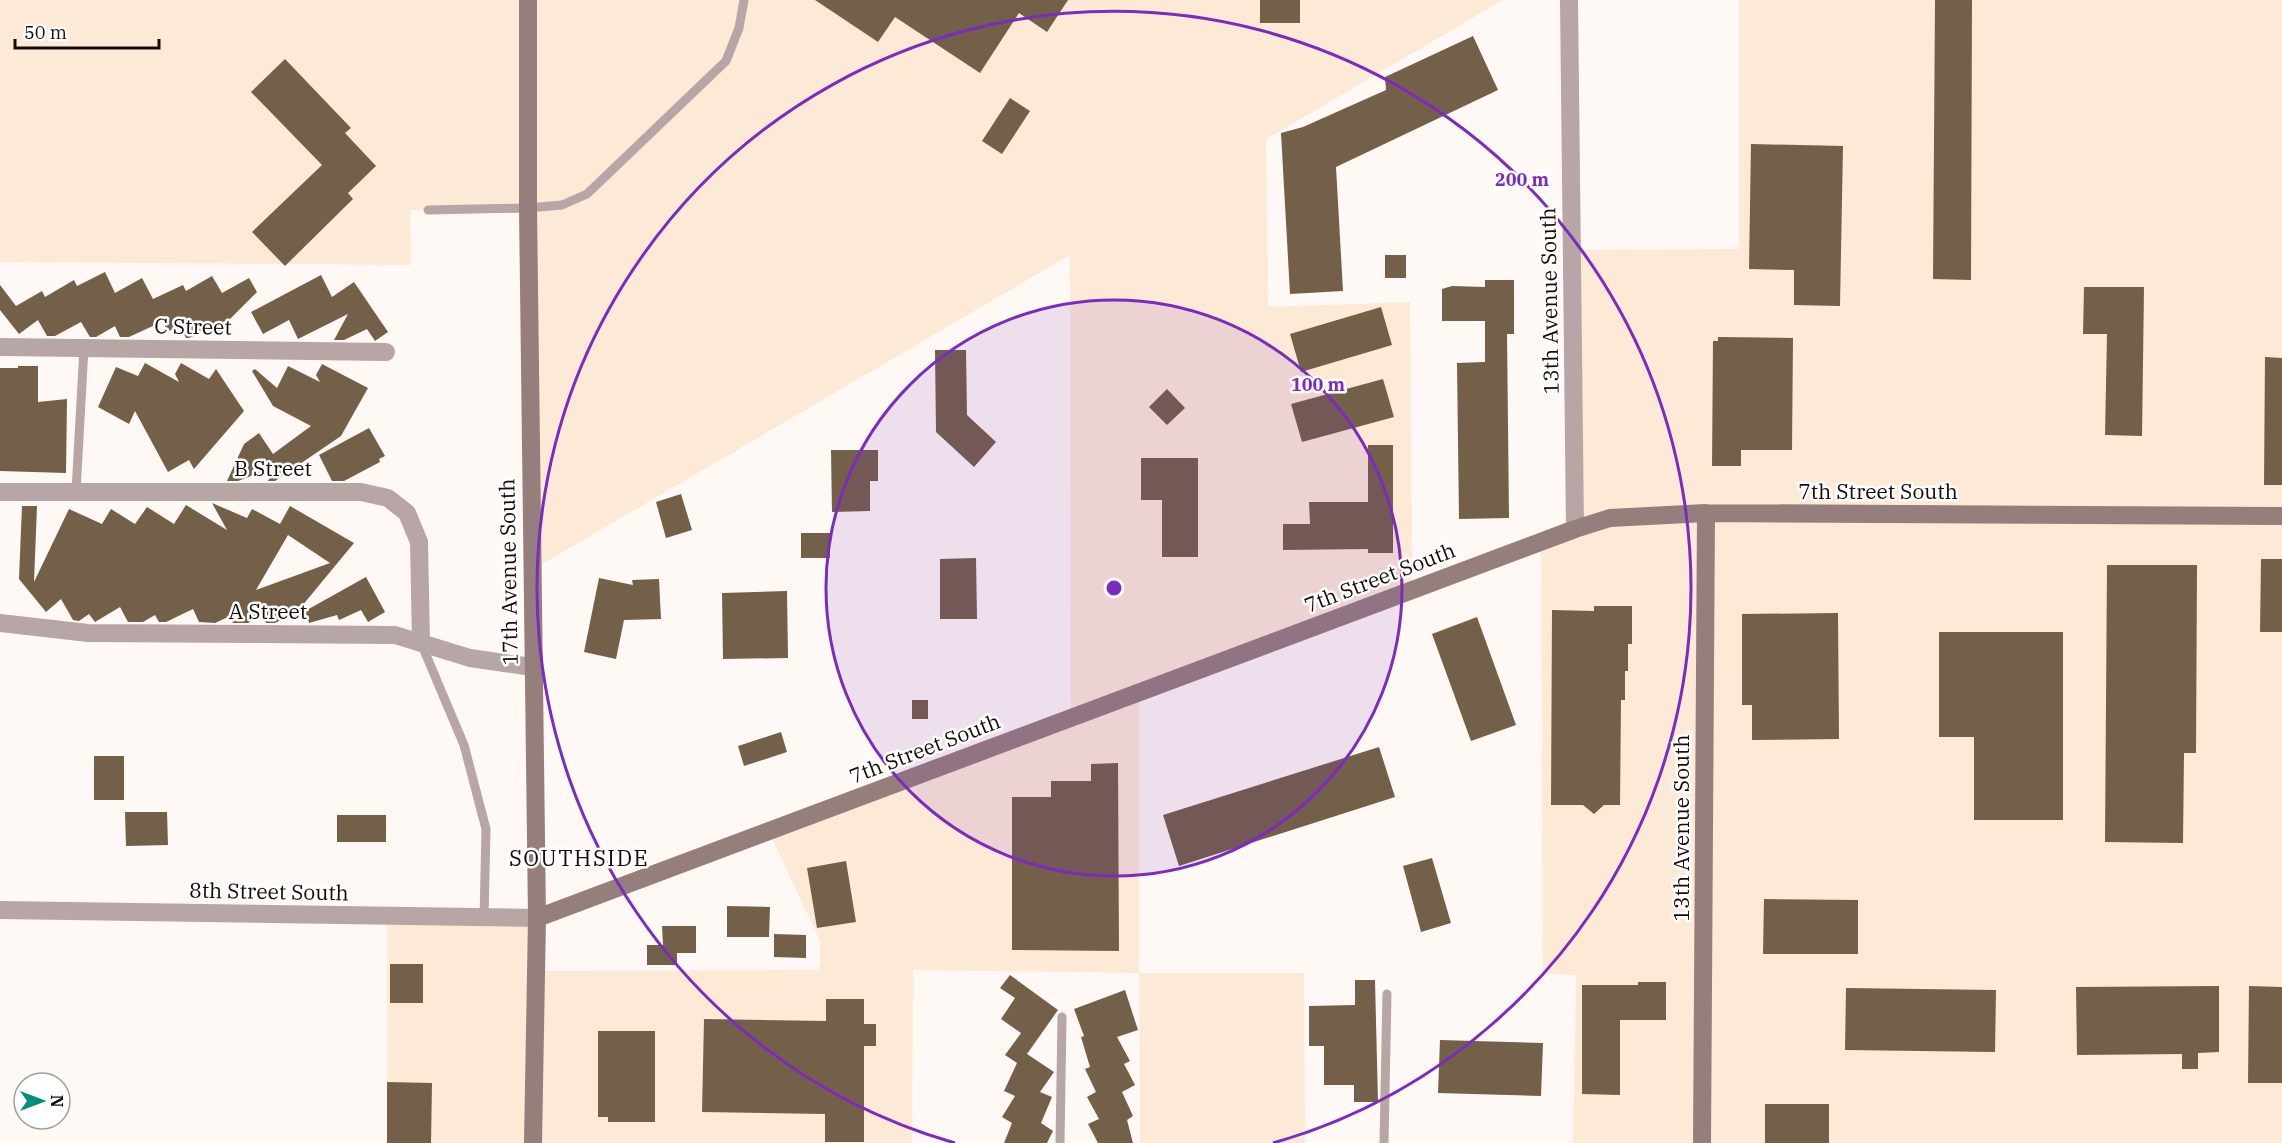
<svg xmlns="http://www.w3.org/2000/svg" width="2282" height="1143" font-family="'IBM Plex Serif',serif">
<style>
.built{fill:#fcead6}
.building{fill:#745f48;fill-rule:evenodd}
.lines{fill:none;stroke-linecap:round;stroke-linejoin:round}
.lane{stroke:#b7a6a5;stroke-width:9}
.street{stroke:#b7a6a5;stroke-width:18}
.secondary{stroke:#967e7c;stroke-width:18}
.ring{fill:none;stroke:#7b2cbf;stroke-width:3}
.labels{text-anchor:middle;stroke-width:5;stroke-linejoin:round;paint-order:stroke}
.street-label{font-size:21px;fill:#140c04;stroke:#fff}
.neighbourhood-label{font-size:22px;letter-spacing:1.5px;fill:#140c04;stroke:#fff}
.centre{fill:#7b2cbf;stroke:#fff;stroke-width:3}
.ring-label{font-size:18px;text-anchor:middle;font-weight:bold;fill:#7b2cbf;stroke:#fff;stroke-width:5;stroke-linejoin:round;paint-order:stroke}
</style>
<rect width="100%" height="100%" fill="#fef9f4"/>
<!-- built -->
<path class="built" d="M 0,0 L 1503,0 L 1266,139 L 1268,307 L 1410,302 L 1412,590 L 1139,693 L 1139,973 L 1304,973 L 1305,1143 L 1140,1143 L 1139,973 L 913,970 L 912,1143 L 387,1143 L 387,916 L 537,918 L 537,971 L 820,970 L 820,941 L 769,832 L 1071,718 L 1070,255 L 532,570 L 528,209 L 410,210 L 411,265 L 0,262 Z
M 1739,0 L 2282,0 L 2282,1143 L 1573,1143 L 1576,975 L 1543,974 L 1541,542 L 1575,530 L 1571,250 L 1739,249 Z"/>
<!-- building -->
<path class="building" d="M 815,0 L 1068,0 L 1047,32 L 1019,13 L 980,73 L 895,17 L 878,42 Z
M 1260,0 L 1300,0 L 1300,23 L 1260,23 Z
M 1935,0 L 1972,0 L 1971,280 L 1933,279 Z
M 1473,36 L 1498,90 L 1336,167 L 1343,291 L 1290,294 L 1281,133 L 1303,127 L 1386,90 L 1385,77 Z
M 285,59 L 351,128 L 345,133 L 376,166 L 348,193 L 353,199 L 285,266 L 252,232 L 322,165 L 251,92 Z
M 1010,98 L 1030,111 L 1002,154 L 982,141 Z
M 1751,144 L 1843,146 L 1840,306 L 1794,305 L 1794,270 L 1749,269 Z
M 1385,255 L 1406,255 L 1406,278 L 1385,278 Z
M 105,272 L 115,293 L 142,278 L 153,299 L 183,285 L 186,291 L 212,276 L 222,293 L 249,278 L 257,292 L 230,319 L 189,338 L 186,338 L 180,325 L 160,336 L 170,318 L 129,337 L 120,337 L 115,326 L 96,337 L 90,337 L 81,322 L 55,336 L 47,336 L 38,320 L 19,334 L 0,310 L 0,285 L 16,306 L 42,291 L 45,297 L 74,280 L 77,286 Z
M 321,275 L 332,297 L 354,282 L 388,332 L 375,341 L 367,329 L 344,340 L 334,340 L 348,314 L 298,339 L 289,320 L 263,334 L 251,312 Z
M 1485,280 L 1514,280 L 1514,334 L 1507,334 L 1509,518 L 1459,519 L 1457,363 L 1485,362 L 1485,321 L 1442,321 L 1442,289 L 1452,286 L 1485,287 Z
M 2084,287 L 2144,287 L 2142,436 L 2105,435 L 2107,334 L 2083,334 Z
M 1381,307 L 1392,345 L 1301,372 L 1290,334 Z
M 1718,337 L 1793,338 L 1792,450 L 1741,450 L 1741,466 L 1712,466 L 1713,341 L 1718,341 Z
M 935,350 L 966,350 L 967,415 L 996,442 L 974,467 L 936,432 Z
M 2265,357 L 2282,358 L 2282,485 L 2264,485 Z
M 145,363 L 179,382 L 175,374 L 181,363 L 209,379 L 216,369 L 244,411 L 194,469 L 189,460 L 168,472 L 135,411 L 129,424 L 98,407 L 116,367 L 138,376 Z
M 322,364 L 368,388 L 341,436 L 275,481 L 268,481 L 276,466 L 238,481 L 227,481 L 244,444 L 259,433 L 273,454 L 311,426 L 273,406 L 252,371 L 255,369 L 277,388 L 288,366 L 320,382 L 316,375 Z
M 18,366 L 38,366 L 38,402 L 67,399 L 66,473 L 0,471 L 0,368 L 18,368 Z
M 1383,379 L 1394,417 L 1302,442 L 1291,404 Z
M 1167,389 L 1185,408 L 1167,425 L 1149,407 Z
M 369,428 L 385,456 L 379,459 L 380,462 L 344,481 L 332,481 L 319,455 Z
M 1368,445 L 1393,445 L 1393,553 L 1368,553 L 1368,549 L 1283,550 L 1283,524 L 1310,524 L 1309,502 L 1368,502 Z
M 831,450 L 878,450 L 878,481 L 870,481 L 870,511 L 832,512 Z
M 1141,458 L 1198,458 L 1198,557 L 1162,557 L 1162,500 L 1141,500 Z
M 681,494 L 692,530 L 666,538 L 656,502 Z
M 212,503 L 247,518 L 252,509 L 280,524 L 290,506 L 354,543 L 297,612 L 275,623 L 266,623 L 262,616 L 248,623 L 233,623 L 230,616 L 215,623 L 199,622 L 193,609 L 166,622 L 159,622 L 155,615 L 143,622 L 128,622 L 120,607 L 95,622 L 89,614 L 79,621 L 73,620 L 61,599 L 46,612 L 19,579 L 22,506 L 37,506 L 34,582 L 69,509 L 102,524 L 111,509 L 135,524 L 147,507 L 174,524 L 186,505 L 227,530 ZM 288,535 L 330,563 L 256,590 Z
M 801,533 L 830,533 L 830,558 L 801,558 Z
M 976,558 L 977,619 L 940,619 L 940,559 Z
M 2261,559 L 2282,559 L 2282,632 L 2260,632 Z
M 2107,565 L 2197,565 L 2196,753 L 2184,753 L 2183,843 L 2105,842 Z
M 366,577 L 385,612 L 368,622 L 361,610 L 339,620 L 337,615 L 309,623 L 305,611 Z
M 599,578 L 633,585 L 632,580 L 659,579 L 661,619 L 624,620 L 616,659 L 584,652 Z
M 787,591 L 788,658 L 723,659 L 722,593 Z
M 1594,606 L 1632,606 L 1632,644 L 1628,644 L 1628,671 L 1625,671 L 1625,700 L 1621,700 L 1620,805 L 1604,805 L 1594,814 L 1583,805 L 1551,805 L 1552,610 L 1594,611 Z
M 1838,613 L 1839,739 L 1752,740 L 1752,705 L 1742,705 L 1742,614 Z
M 1477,617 L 1516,725 L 1471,741 L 1432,634 Z
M 1939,632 L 2063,632 L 2063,820 L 1974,820 L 1974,737 L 1939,737 Z
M 912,700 L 928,700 L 928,719 L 912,719 Z
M 781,732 L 787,752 L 744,766 L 738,746 Z
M 1379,747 L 1395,797 L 1179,866 L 1163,815 Z
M 94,756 L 124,756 L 124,800 L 94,800 Z
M 1118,763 L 1119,951 L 1012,950 L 1012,797 L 1051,797 L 1051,781 L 1091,781 L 1091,764 Z
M 125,812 L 167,812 L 168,845 L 126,846 Z
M 337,815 L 386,815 L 386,842 L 337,842 Z
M 1432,858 L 1451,923 L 1421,932 L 1403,866 Z
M 846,861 L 856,922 L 817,928 L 807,868 Z
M 1764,899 L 1858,900 L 1858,954 L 1763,954 Z
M 727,906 L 770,907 L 769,937 L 727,937 Z
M 662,926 L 696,926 L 696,953 L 677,953 L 677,965 L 647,965 L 647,945 L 663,945 Z
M 774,934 L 806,935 L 806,958 L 774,957 Z
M 390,964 L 423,964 L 423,1003 L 390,1003 Z
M 1010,975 L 1058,1010 L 1027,1054 L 1054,1072 L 1040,1092 L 1052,1097 L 1041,1123 L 1053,1131 L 1047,1143 L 1004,1143 L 1012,1123 L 1002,1117 L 1015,1096 L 1004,1091 L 1017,1063 L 1005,1055 L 1021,1033 L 1001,1019 L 1015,998 L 1000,988 Z
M 1355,980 L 1375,980 L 1378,1102 L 1354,1102 L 1354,1085 L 1324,1085 L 1324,1046 L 1309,1046 L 1309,1006 L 1355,1005 Z
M 1638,982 L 1666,982 L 1666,1020 L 1620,1020 L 1620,1095 L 1582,1094 L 1582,985 L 1638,985 Z
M 2219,986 L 2219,1052 L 2198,1053 L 2198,1069 L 2182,1069 L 2182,1054 L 2077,1055 L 2076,987 Z
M 2249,986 L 2282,987 L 2282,1083 L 2248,1083 Z
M 1846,988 L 1996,990 L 1995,1052 L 1845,1050 Z
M 1125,990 L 1138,1030 L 1117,1037 L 1130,1061 L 1124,1064 L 1135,1085 L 1122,1092 L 1133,1116 L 1127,1120 L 1133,1143 L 1098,1143 L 1088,1124 L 1099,1119 L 1087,1097 L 1096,1092 L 1085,1069 L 1090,1067 L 1081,1037 L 1084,1036 L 1074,1009 Z
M 826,999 L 864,999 L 864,1024 L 876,1024 L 876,1046 L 864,1046 L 864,1142 L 825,1142 L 825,1114 L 702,1112 L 704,1019 L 826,1021 Z
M 598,1031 L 655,1031 L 655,1122 L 608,1122 L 608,1117 L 598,1117 Z
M 1440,1040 L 1543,1043 L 1541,1096 L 1438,1093 Z
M 387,1082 L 432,1083 L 431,1143 L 387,1143 Z
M 1765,1104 L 1829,1104 L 1829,1143 L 1765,1143 Z"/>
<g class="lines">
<!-- lane -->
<path class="lane" d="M 428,210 L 528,208 L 562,205 L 587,194 L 726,61 L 739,28 L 744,0
M 76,491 L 84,348
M 421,643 L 464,745 L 486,829 L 484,918
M 1060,1143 L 1062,1017
M 1384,1143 L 1387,994"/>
<!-- street -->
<path class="street" d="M 1569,0 L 1575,529
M 0,347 L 386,352
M 0,492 L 361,492 L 388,498 L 407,513 L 419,542 L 421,643
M 0,623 L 88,633 L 395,635 L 470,658 L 532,667
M 0,910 L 537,918"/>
<!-- secondary -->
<path class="secondary" d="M 528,0 L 528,208 L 537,918 L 533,1143
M 537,918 L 1575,529 L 1610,518 L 1706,513 L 2282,516
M 1702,1143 L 1706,513"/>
</g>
<!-- distance rings -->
<circle cx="1114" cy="588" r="288" fill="#7b2cbf" fill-opacity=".12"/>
<g class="ring">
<circle cx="1114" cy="588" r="288"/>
<path d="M955 1143A577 577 0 1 1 1273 1143"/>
</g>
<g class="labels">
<!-- street labels -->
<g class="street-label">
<text transform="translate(1550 301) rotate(-91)" y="7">13th Avenue South</text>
<text transform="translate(193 327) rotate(1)" y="7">C Street</text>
<text x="273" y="476">B Street</text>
<text x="1878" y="499">7th Street South</text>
<text transform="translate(509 572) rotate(-91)" y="7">17th Avenue South</text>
<text transform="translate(1380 578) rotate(-21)" y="7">7th Street South</text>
<text x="268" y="619">A Street</text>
<text transform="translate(925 749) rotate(-21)" y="7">7th Street South</text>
<text transform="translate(1682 828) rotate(-90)" y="7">13th Avenue South</text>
<text transform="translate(269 892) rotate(1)" y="7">8th Street South</text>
</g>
<!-- neighbourhood labels -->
<g class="neighbourhood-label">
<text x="579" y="866">SOUTHSIDE</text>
</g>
</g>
<circle cx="1114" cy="588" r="9" class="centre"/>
<g class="ring-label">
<text x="1522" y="186">200 m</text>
<text x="1318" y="391">100 m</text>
</g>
<!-- north arrow -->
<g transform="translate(42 1101) rotate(90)"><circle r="28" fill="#ffffff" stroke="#a19e9b" stroke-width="1.5"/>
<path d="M0-4.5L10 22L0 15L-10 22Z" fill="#008f79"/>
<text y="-9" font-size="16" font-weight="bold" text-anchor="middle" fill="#140c04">N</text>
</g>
<!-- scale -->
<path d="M15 39v9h144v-9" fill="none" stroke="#140c04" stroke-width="3"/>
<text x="24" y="39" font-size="18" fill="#140c04" stroke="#ffffff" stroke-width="4.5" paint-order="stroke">50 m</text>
</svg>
